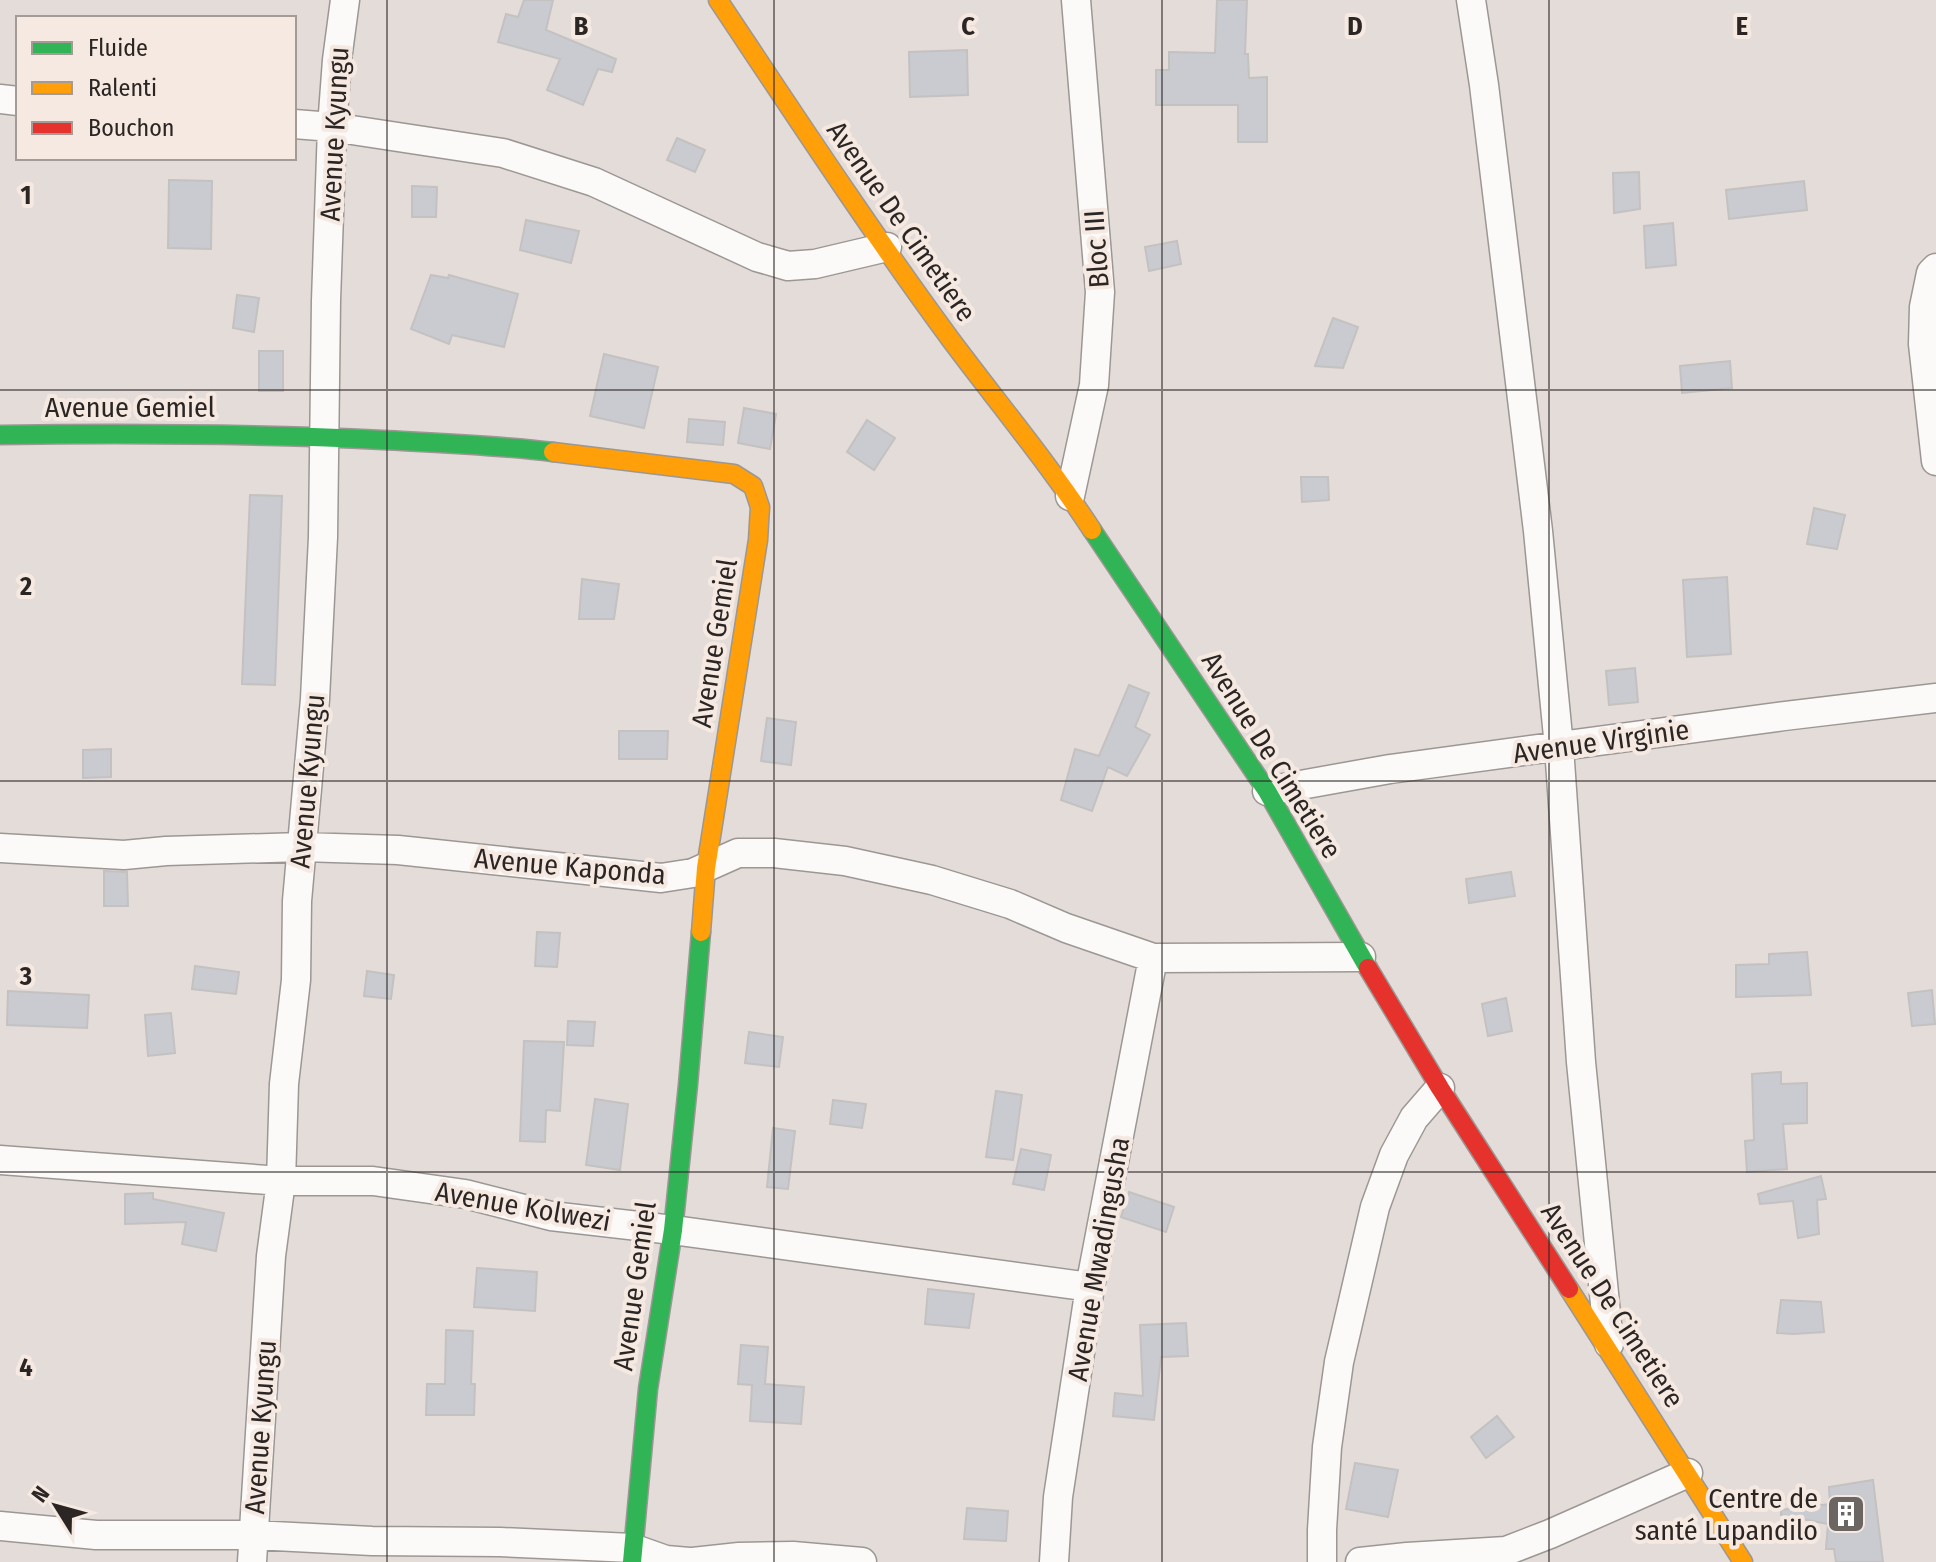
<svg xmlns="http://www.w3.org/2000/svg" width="1936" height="1562" font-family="'Fira Sans Condensed',sans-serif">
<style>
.building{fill:#c9cbd0;stroke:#c4c1c1;stroke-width:2}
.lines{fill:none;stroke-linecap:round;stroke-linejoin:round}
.street-casing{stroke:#9c9794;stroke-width:31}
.fast-casing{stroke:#9c9794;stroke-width:21}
.slow-casing{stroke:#9c9794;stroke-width:21}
.jam-casing{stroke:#9c9794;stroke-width:21}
.street{stroke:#fbfaf9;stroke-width:28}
.fast{stroke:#30b455;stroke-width:18}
.slow{stroke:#ff9f0a;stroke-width:18}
.jam{stroke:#e5322d;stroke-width:18}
.grid{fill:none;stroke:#2b2624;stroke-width:2;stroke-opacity:0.55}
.labels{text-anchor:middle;stroke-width:8;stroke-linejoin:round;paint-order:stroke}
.street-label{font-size:28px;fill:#2b2624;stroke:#f5e9e2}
.poi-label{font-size:28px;fill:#2b2624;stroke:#f5e9e2;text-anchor:end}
.grid-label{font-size:26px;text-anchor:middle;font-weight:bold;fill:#2b2624;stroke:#f5e9e2;stroke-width:8;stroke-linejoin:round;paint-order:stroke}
</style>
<rect width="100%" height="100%" fill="#e4dcd9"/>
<!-- building -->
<path class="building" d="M 524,0 L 553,0 L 546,30 L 616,59 L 612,72 L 598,69 L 583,105 L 547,90 L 560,59 L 498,42 L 506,14 L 518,17 Z
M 1217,0 L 1247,0 L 1245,54 L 1248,54 L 1249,78 L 1267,77 L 1267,142 L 1238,142 L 1238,105 L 1156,105 L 1156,70 L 1169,70 L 1169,52 L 1215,53 Z
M 967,50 L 968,95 L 910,97 L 909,52 Z
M 677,138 L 705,150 L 695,172 L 667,160 Z
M 1639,172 L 1640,209 L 1614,213 L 1613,173 Z
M 169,180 L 212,181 L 211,249 L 168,248 Z
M 1804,181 L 1807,210 L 1729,219 L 1726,190 Z
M 412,186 L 437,187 L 436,217 L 412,217 Z
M 526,220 L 579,231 L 571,263 L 520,250 Z
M 1673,223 L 1676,265 L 1646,268 L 1644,226 Z
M 1177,241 L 1181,264 L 1149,271 L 1145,247 Z
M 431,275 L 448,278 L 449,275 L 518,294 L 504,347 L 452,335 L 449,344 L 411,329 Z
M 237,295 L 259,298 L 254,332 L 233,328 Z
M 1333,318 L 1358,327 L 1343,368 L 1315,366 Z
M 259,351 L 283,351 L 283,391 L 259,391 Z
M 604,354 L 658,367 L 644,428 L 590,416 Z
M 1730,361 L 1732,388 L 1682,393 L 1680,366 Z
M 744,408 L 776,414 L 770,449 L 738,443 Z
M 689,419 L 725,422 L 723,445 L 687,442 Z
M 867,420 L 895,438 L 874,470 L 847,452 Z
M 1301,477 L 1328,477 L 1329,500 L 1302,502 Z
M 250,495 L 282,496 L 275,685 L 242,684 Z
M 1814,508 L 1845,515 L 1837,549 L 1807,544 Z
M 1727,577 L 1731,654 L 1687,657 L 1683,580 Z
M 582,579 L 619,584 L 614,619 L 579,619 Z
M 1635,668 L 1638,702 L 1609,705 L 1606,671 Z
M 1129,685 L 1149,693 L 1135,727 L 1150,735 L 1127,776 L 1108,767 L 1092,811 L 1061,800 L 1075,749 L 1099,756 Z
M 767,718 L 796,722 L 791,765 L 761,761 Z
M 619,731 L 668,731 L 667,759 L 619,759 Z
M 111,749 L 111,777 L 83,778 L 83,750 Z
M 104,871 L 127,872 L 128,906 L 104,906 Z
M 1511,872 L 1515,896 L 1469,903 L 1466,879 Z
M 537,932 L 560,933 L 557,967 L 535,966 Z
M 1807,952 L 1811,995 L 1736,997 L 1736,965 L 1769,964 L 1769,954 Z
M 195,966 L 239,972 L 236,994 L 192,989 Z
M 367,971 L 394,975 L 391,999 L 364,996 Z
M 1932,990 L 1935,1024 L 1912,1026 L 1908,993 Z
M 8,991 L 89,995 L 87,1028 L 7,1025 Z
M 1506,998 L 1512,1031 L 1488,1036 L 1482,1004 Z
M 171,1013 L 175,1053 L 148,1056 L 145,1015 Z
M 568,1021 L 595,1022 L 593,1046 L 567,1045 Z
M 749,1032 L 783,1037 L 779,1067 L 745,1063 Z
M 524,1041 L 564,1042 L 560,1111 L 546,1110 L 545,1142 L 520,1141 Z
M 1781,1072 L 1781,1084 L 1807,1083 L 1807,1123 L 1783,1124 L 1787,1169 L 1747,1172 L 1745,1141 L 1754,1140 L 1752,1074 Z
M 996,1091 L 1022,1095 L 1013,1160 L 986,1157 Z
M 595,1099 L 628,1104 L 620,1170 L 586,1165 Z
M 833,1100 L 866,1104 L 862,1128 L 830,1124 Z
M 773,1128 L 795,1131 L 788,1189 L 767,1187 Z
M 1021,1149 L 1051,1155 L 1044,1190 L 1013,1184 Z
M 1821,1176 L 1826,1199 L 1817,1200 L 1819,1234 L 1798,1238 L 1793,1201 L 1760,1204 L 1758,1194 Z
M 1129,1192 L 1174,1207 L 1166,1232 L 1121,1217 Z
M 153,1193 L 153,1199 L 224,1213 L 216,1251 L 182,1244 L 186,1222 L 125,1224 L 125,1194 Z
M 477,1268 L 537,1272 L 535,1311 L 474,1307 Z
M 928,1289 L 974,1294 L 969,1328 L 925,1324 Z
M 1781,1300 L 1821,1302 L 1824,1332 L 1793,1334 L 1777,1333 Z
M 1186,1323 L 1188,1356 L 1161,1357 L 1154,1420 L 1113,1416 L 1115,1393 L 1143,1396 L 1140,1325 Z
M 446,1330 L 473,1331 L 471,1384 L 475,1384 L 474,1415 L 426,1415 L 427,1384 L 445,1384 Z
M 741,1345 L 768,1347 L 765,1384 L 804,1387 L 801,1424 L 750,1421 L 752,1385 L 738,1384 Z
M 1497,1416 L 1514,1437 L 1486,1458 L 1471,1437 Z
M 1355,1463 L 1398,1470 L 1388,1517 L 1346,1509 Z
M 1873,1480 L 1883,1562 L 1836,1562 L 1834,1549 L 1826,1549 L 1828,1524 L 1781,1515 L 1781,1510 L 1830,1504 L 1829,1487 Z
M 967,1508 L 1008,1511 L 1006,1541 L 964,1539 Z"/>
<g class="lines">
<!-- street casing -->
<g class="street-casing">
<path id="street" d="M 1471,0 L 1484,85 L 1538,531 L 1559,747 L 1581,1062 L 1609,1344
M 0,99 L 18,101
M 294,124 L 332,127 L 503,153 L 594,182 L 757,257 L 788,266 L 815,264 L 887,247
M 1936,268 L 1931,273 L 1924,307 L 1923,344 L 1936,461
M 1070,496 L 1094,385 L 1100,292 L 1076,0
M 1267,791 L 1390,769 L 1784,716 L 1936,698
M 0,848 L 124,855 L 166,851 L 302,847 L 398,850 L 661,878 L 693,873 L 738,853 L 774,853 L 845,861 L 932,880 L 1010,904 L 1066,928 L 1153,958 L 1361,957
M 0,1160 L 281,1181 L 373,1181 L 465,1194 L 551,1216 L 673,1230 L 1090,1287
M 0,1526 L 96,1535 L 253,1535 L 372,1541 L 500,1542 L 632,1548 L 666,1560 L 689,1562
M 252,1562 L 271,1256 L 281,1181 L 284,1084 L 296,980 L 297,901 L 315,699 L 323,537 L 326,301 L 332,127 L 337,60 L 345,0
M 693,1562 L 739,1557 L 793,1556 L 862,1562
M 1054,1562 L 1058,1497 L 1090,1287 L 1153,958
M 1322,1562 L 1322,1530 L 1327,1447 L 1339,1362 L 1375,1207 L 1394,1155 L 1414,1118 L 1440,1088
M 1360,1562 L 1407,1557 L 1506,1551 L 1550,1534 L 1688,1473"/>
</g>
<!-- fast casing -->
<g class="fast-casing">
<path id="fast" d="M 0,435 C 128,433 256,434 383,440 C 440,443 497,445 553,452
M 1092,530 L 1267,791 L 1368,968
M 632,1562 L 648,1389 L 673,1230 L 688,1085 L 701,932"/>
</g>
<!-- slow casing -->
<g class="slow-casing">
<path id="slow" d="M 718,0 C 794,114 870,230 951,340 C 998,403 1049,464 1092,530
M 553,452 L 734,474 L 753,486 L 760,507 L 758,540 L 706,868 L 701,932
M 1569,1289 L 1743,1562"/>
</g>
<!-- jam casing -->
<g class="jam-casing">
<path id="jam" d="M 1368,968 L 1440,1088 L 1569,1289"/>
</g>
<!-- street -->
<use href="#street" class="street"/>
<!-- fast -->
<use href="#fast" class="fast"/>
<!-- slow -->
<use href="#slow" class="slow"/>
<!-- jam -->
<use href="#jam" class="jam"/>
</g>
<!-- grid -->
<path class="grid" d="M 387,0 L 387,1562M 774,0 L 774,1562M 1162,0 L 1162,1562M 1549,0 L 1549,1562M 0,390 L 1936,390M 0,781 L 1936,781M 0,1172 L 1936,1172"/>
<!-- icons -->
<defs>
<g id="building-square" transform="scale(2)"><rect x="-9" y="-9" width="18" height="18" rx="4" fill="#6c6663" stroke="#f5e9e2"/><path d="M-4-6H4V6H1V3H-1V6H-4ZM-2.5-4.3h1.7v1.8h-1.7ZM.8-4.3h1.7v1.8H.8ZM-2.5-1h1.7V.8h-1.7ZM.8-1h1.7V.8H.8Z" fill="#fff"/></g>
</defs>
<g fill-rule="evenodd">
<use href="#building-square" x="1846" y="1514"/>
</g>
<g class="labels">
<!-- street labels -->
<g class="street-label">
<text transform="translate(334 134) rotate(-87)" y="10">Avenue Kyungu</text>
<text transform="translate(902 221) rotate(55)" y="10">Avenue De Cimetiere</text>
<text transform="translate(1096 249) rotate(-94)" y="10">Bloc III</text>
<text x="130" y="417">Avenue Gemiel</text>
<text transform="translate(714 643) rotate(-81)" y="10">Avenue Gemiel</text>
<text transform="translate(1601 741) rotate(-8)" y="10">Avenue Virginie</text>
<text transform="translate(1272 755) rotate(58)" y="10">Avenue De Cimetiere</text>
<text transform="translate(307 781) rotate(-85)" y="10">Avenue Kyungu</text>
<text transform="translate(570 866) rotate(5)" y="10">Avenue Kaponda</text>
<text transform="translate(523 1206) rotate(10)" y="10">Avenue Kolwezi</text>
<text transform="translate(1098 1259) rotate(-80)" y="10">Avenue Mwadingusha</text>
<text transform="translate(634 1286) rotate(-82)" y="10">Avenue Gemiel</text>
<text transform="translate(1613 1305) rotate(57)" y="10">Avenue De Cimetiere</text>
<text transform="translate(260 1427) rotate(-86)" y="10">Avenue Kyungu</text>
</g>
<!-- poi labels -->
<g class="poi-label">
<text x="1818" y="1508">Centre de<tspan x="1818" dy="32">santé Lupandilo</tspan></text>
</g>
</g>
<g class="grid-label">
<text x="581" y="35">B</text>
<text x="968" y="35">C</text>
<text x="1355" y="35">D</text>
<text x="1742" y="35">E</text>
<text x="26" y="204">1</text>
<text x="26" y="595">2</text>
<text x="26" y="985">3</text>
<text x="26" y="1376">4</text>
</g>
<!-- legend -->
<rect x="16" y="16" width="280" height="144" fill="#f5e9e2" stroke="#a49b96" stroke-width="2"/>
<rect x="32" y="42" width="40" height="12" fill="#30b455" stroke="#a49b96" stroke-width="2"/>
<text x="88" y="56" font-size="24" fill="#2b2624">Fluide</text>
<rect x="32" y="82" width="40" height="12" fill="#ff9f0a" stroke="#a49b96" stroke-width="2"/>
<text x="88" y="96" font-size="24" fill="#2b2624">Ralenti</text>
<rect x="32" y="122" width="40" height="12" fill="#e5322d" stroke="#a49b96" stroke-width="2"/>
<text x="88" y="136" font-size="24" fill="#2b2624">Bouchon</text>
<!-- north arrow -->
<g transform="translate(56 1506) rotate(307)" stroke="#f5e9e2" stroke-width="6" paint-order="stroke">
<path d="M0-6L14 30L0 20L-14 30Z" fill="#2b2624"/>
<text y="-12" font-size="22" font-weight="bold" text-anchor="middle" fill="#2b2624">N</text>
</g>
</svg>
